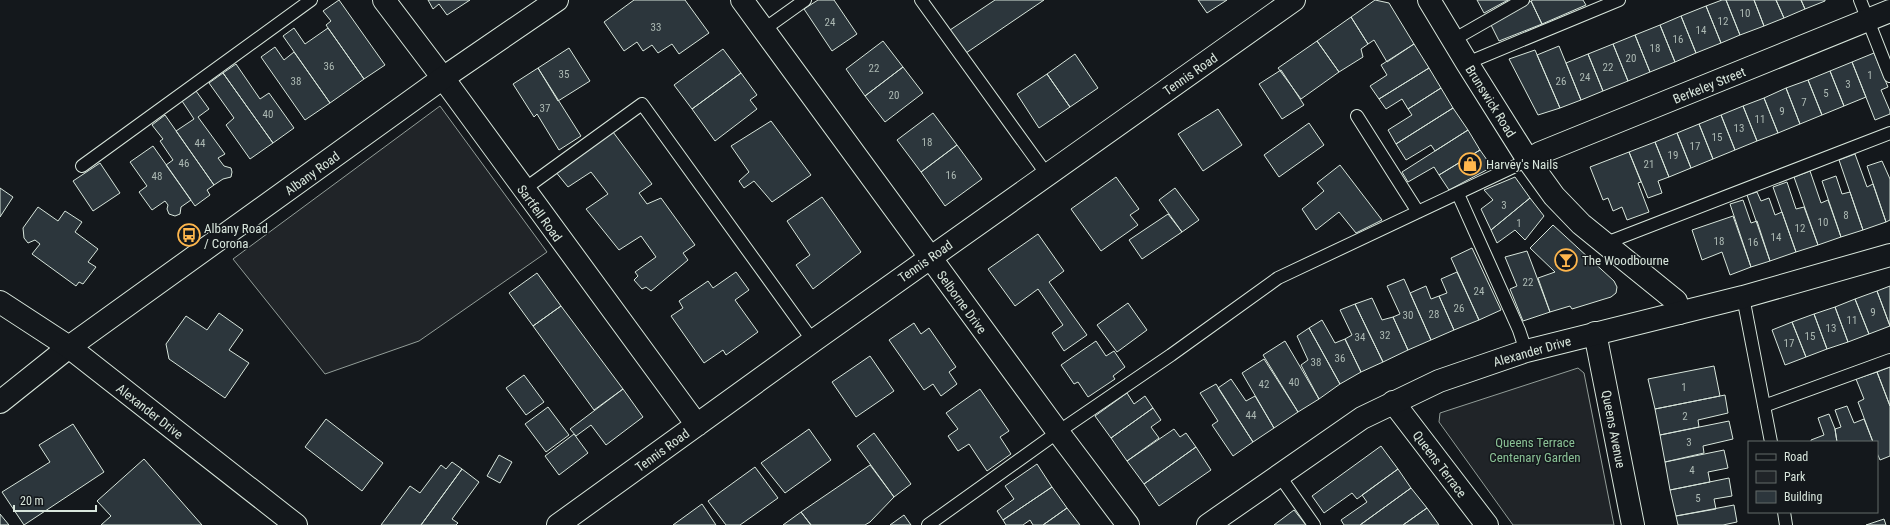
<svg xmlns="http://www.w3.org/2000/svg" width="1890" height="525" font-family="'Roboto Condensed',sans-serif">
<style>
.green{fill:#202428;stroke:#939e99}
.building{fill:#2c363c;stroke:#d8e6dc}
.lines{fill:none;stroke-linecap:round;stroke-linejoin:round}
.service-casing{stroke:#d8e6dc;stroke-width:14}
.minor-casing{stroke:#d8e6dc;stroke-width:24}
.secondary-casing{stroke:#d8e6dc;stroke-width:24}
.service{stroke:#14181c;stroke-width:12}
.minor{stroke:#14181c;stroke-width:22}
.secondary{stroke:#14181c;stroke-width:22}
.labels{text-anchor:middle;stroke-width:3;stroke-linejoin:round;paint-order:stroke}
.number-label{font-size:11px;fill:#adbab4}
.street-label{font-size:13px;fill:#d8e6dc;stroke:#14181c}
.poi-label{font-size:13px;fill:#d8e6dc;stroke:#14181c;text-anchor:start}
.park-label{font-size:13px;fill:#8ac095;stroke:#14181c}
</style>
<rect width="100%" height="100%" fill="#14181c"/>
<!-- green -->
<path class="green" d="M 440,106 L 547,252 L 419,341 L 325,374 L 233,259 Z
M 1578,368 L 1584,373 L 1614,525 L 1513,525 L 1439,422 L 1440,413 Z"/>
<!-- building -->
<path class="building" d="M 339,0 L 385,65 L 364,79 L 326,25 L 331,21 L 323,11 Z
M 428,0 L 470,0 L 447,15 L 439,4 L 433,9 Z
M 634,0 L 685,0 L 709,33 L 679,54 L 672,44 L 658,53 L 652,45 L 643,51 L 637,42 L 624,51 L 604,22 Z
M 818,0 L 834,0 L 857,34 L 832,51 L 804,9 Z
M 995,0 L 1044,0 L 966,53 L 950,30 Z
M 1198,0 L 1227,0 L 1207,13 Z
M 1375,0 L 1389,3 L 1414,44 L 1387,62 L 1374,40 L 1368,44 L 1351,17 Z
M 1477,0 L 1508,0 L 1484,13 Z
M 1533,0 L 1583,0 L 1586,5 L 1542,24 L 1531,1 Z
M 1722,0 L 1726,0 L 1740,35 L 1721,43 L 1706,6 Z
M 1726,0 L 1754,0 L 1764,26 L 1740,35 Z
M 1754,0 L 1776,0 L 1784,18 L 1764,26 Z
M 1776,0 L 1801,0 L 1805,9 L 1784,18 Z
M 1801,0 L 1825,0 L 1825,1 L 1805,9 Z
M 1531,1 L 1542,24 L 1499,41 L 1491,25 Z
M 1706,6 L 1721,43 L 1696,53 L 1681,16 Z
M 1681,16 L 1696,53 L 1675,62 L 1660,25 Z
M 1351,17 L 1368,44 L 1361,49 L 1363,57 L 1339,72 L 1317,41 Z
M 1660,25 L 1675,62 L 1650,72 L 1635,35 Z
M 294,28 L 305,44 L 328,28 L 364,79 L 330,103 L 283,36 Z
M 1635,35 L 1650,72 L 1628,81 L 1613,44 Z
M 883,41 L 903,67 L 865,96 L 846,69 Z
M 1317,41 L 1339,72 L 1301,99 L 1278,68 Z
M 1414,44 L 1429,68 L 1379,99 L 1370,86 L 1387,75 L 1381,65 Z
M 1613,44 L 1628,81 L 1603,91 L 1588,54 Z
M 1559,46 L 1581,100 L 1560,108 L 1537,55 Z
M 275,47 L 284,60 L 294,52 L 330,103 L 305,120 L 261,57 Z
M 569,48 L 590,81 L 558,101 L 538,68 Z
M 723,49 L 741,73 L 692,109 L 674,85 Z
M 1535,50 L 1560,108 L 1538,115 L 1509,59 Z
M 1874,53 L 1888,87 L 1881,90 L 1890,111 L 1890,114 L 1875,120 L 1852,62 Z
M 1075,54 L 1098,88 L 1070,107 L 1047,74 Z
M 1588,54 L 1603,91 L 1581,100 L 1566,63 Z
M 1852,62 L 1866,97 L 1844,106 L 1830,71 Z
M 236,64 L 260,99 L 269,93 L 294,128 L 273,143 L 223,73 Z
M 903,67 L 923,93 L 885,122 L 865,96 Z
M 538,68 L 581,136 L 559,150 L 537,114 L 534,117 L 513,84 Z
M 1429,68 L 1441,88 L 1408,109 L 1402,99 L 1386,109 L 1379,99 Z
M 1281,70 L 1304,105 L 1282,119 L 1259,84 Z
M 1830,71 L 1844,106 L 1822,115 L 1808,80 Z
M 223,73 L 273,143 L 250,159 L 226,125 L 234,118 L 209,83 Z
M 741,73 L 757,95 L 750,100 L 757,109 L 715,141 L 692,109 Z
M 1047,74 L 1070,107 L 1039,128 L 1017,94 Z
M 1808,80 L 1822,115 L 1800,124 L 1786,88 Z
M 1441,88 L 1453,108 L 1396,144 L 1388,130 L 1412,115 L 1408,109 Z
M 1786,88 L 1800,124 L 1778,133 L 1764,98 Z
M 196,91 L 209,109 L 198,117 L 225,154 L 218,158 L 224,166 L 231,168 L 232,172 L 231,177 L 223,179 L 214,185 L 176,131 L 194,119 L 182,101 Z
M 1764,98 L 1778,133 L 1757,141 L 1743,106 Z
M 1743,106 L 1757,141 L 1735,150 L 1721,115 Z
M 1453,108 L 1468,130 L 1435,151 L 1431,145 L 1406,160 L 1396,144 Z
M 1218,109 L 1242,145 L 1203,171 L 1178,134 Z
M 933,113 L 957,145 L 921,172 L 897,140 Z
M 165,115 L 214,185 L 207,190 L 210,195 L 195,206 L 166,165 L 173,160 L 160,141 L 163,139 L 152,125 Z
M 1721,115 L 1735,150 L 1713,159 L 1699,124 Z
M 771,121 L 811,175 L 772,202 L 754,181 L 744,188 L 739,181 L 749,172 L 731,146 Z
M 1309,123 L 1324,145 L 1279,177 L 1264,155 Z
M 1699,124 L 1713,159 L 1691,168 L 1677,133 Z
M 1468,130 L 1480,150 L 1439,175 L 1434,167 L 1408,182 L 1402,172 Z
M 613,132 L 652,184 L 639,193 L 647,204 L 661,198 L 695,245 L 683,253 L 688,260 L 651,291 L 646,287 L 642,289 L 634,280 L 638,276 L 635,272 L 656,257 L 641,236 L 619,250 L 586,209 L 608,194 L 591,172 L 568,187 L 555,171 Z
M 1677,133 L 1691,168 L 1669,177 L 1655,142 Z
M 1655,142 L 1669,177 L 1658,181 L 1662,193 L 1648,198 L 1629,152 Z
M 957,145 L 982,179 L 945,206 L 921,172 Z
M 153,146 L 191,200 L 181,207 L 180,214 L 175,216 L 169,214 L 167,209 L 168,205 L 165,201 L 152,210 L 139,192 L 147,186 L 130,162 Z
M 1480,150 L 1492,167 L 1449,190 L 1439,175 Z
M 1629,152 L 1641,182 L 1638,183 L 1649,212 L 1627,220 L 1622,207 L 1613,211 L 1608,198 L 1603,200 L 1590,167 Z
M 1855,154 L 1867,187 L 1873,184 L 1886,222 L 1863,230 L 1839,160 Z
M 1882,161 L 1890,179 L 1890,220 L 1886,222 L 1867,166 Z
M 100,163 L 120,193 L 93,211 L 73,181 Z
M 1340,165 L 1382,220 L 1356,233 L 1339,212 L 1316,230 L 1302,209 L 1324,191 L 1317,183 Z
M 1810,171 L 1821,203 L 1828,200 L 1841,237 L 1818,245 L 1794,177 Z
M 1836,176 L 1842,194 L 1850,192 L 1863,230 L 1841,237 L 1822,181 Z
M 1116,177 L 1139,209 L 1130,215 L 1138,225 L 1101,251 L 1071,209 Z
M 1515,177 L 1530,198 L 1491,230 L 1481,209 L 1493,200 L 1484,190 Z
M 1787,182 L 1796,209 L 1804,207 L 1818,245 L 1796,252 L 1773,187 Z
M 0,188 L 13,197 L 0,217 Z
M 1175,188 L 1199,220 L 1182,232 L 1159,200 Z
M 1757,192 L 1761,201 L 1769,198 L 1775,215 L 1782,212 L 1796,252 L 1770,261 L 1747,195 Z
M 822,197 L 861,252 L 813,289 L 796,265 L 810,255 L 787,221 Z
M 1530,198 L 1544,216 L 1525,240 L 1515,230 L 1497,243 L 1491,230 Z
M 1743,200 L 1751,223 L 1757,221 L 1770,261 L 1751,267 L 1730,204 Z
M 38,207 L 58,221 L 65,211 L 82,222 L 75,232 L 98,249 L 88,262 L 96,267 L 83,284 L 79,282 L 76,286 L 32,254 L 40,244 L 35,240 L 28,243 L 24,238 L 23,228 Z
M 1168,214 L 1182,232 L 1142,259 L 1129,240 Z
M 1733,216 L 1751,267 L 1730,275 L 1722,252 L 1702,260 L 1692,230 Z
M 1553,225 L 1614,281 L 1617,287 L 1616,293 L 1611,297 L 1572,309 L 1570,306 L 1550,312 L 1538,278 L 1555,272 L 1530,248 Z
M 1038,234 L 1064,271 L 1049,282 L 1087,335 L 1064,351 L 1052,333 L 1063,325 L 1038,289 L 1015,306 L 988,269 Z
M 1472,248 L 1501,310 L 1479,320 L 1451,258 Z
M 1527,251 L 1550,312 L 1523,321 L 1510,289 L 1517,286 L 1505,257 Z
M 736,272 L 749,290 L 735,300 L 758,332 L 726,355 L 723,350 L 704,363 L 671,316 L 683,308 L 679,301 L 708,281 L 713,288 Z
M 1457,272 L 1479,320 L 1454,330 L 1439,296 L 1447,293 L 1441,279 Z
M 537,273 L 561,306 L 533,326 L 509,293 Z
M 1404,279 L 1431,340 L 1408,350 L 1393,317 L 1400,314 L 1387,286 Z
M 1426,286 L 1431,299 L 1439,296 L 1454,330 L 1431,340 L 1410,293 Z
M 1890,286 L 1890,326 L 1877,291 Z
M 1877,291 L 1890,326 L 1869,334 L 1855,299 Z
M 1372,298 L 1382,320 L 1393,317 L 1408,350 L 1383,362 L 1355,304 Z
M 1855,299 L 1869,334 L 1848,342 L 1835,307 Z
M 1128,303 L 1147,330 L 1117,352 L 1097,325 Z
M 1355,304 L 1383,362 L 1361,372 L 1345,339 L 1352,335 L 1340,310 Z
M 561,306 L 623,389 L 594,410 L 533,326 Z
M 1835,307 L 1848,342 L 1827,349 L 1814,314 Z
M 219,313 L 243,330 L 229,350 L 249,363 L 225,398 L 169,359 L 166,344 L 186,316 L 207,330 Z
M 1814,314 L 1827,349 L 1806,357 L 1792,322 Z
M 1322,320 L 1335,343 L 1345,339 L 1361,372 L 1340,384 L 1309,328 Z
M 1792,322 L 1806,357 L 1785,365 L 1772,330 Z
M 914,323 L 921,334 L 929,328 L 956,367 L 949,372 L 957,384 L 941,396 L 933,384 L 924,390 L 889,340 Z
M 1309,328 L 1340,384 L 1319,399 L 1301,365 L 1308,360 L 1297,336 Z
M 1096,341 L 1106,356 L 1114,351 L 1125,367 L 1113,376 L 1115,379 L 1088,397 L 1078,382 L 1074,384 L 1061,365 Z
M 1285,341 L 1319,399 L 1298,412 L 1263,355 Z
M 870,356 L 894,391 L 856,417 L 832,382 Z
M 1264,359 L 1298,412 L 1274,428 L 1242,373 Z
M 1714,366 L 1720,396 L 1655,409 L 1648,379 Z
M 1890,367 L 1890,406 L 1877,372 Z
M 1877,372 L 1890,406 L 1890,456 L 1880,460 L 1877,453 L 1877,442 L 1873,442 L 1858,402 L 1864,399 L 1856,379 Z
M 524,375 L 544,402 L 526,415 L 506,388 Z
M 1231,379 L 1246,401 L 1255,396 L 1274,428 L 1253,442 L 1218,388 Z
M 1216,384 L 1253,442 L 1233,456 L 1212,425 L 1218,421 L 1200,393 Z
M 623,389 L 643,417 L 606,445 L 591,425 L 576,436 L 570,429 Z
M 980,389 L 1009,431 L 1000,437 L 1011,454 L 987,471 L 969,444 L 958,451 L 948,436 L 958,429 L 946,413 Z
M 1127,393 L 1134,404 L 1145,396 L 1153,408 L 1111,438 L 1095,416 Z
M 1725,395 L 1728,413 L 1698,420 L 1699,427 L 1660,435 L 1655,409 Z
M 1847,406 L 1854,423 L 1864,419 L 1873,442 L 1837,442 L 1835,429 L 1841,427 L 1835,410 Z
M 548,407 L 569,435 L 546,452 L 525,424 Z
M 1153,408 L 1161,420 L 1151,427 L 1159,438 L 1127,461 L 1111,438 Z
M 1829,414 L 1835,429 L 1837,442 L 1811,442 L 1811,440 L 1824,435 L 1818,418 Z
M 326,419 L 383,463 L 362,491 L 305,447 Z
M 1729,421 L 1733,439 L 1703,446 L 1704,453 L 1665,462 L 1660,435 Z
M 73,424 L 104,472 L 24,525 L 2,492 L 50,462 L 39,445 Z
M 809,429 L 831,460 L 785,493 L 761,463 Z
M 1174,429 L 1180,437 L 1186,433 L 1196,447 L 1144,484 L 1127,461 Z
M 874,433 L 911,484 L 894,497 L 857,446 Z
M 574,434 L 588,453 L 559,475 L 545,456 Z
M 1381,446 L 1398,469 L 1357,499 L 1352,493 L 1324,513 L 1312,496 Z
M 1196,447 L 1211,470 L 1159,506 L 1144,484 Z
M 1724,450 L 1728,468 L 1708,472 L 1710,482 L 1670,490 L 1665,462 Z
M 499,455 L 512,462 L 500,483 L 487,476 Z
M 144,459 L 202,525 L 101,525 L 111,516 L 97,501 Z
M 452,462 L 462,469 L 421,525 L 381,525 L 410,486 L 420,493 L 441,465 L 446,469 Z
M 1037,464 L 1052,487 L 1003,520 L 997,511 L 1014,499 L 1005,486 Z
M 870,465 L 894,497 L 870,522 L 865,525 L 811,525 L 801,512 Z
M 755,467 L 778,498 L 740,525 L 726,525 L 708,501 Z
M 462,469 L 479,482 L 452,519 L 458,523 L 456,525 L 421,525 Z
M 1398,469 L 1411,488 L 1360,525 L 1344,525 L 1341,520 L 1367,502 L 1362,495 Z
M 1729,478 L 1732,496 L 1714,499 L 1716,509 L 1676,516 L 1670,490 Z
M 1052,487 L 1067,508 L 1043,525 L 1033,525 L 1030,520 L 1023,525 L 1006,525 L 1003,520 Z
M 1411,488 L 1427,508 L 1403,525 L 1360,525 Z
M 702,504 L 716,525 L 673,525 Z
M 1734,505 L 1737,522 L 1723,525 L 1678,525 L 1676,516 Z
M 1067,508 L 1080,525 L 1043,525 Z
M 1427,508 L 1439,525 L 1403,525 Z
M 1294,510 L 1306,525 L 1274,525 Z
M 801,512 L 811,525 L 783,525 Z
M 0,514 L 9,525 L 0,525 Z
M 904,515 L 911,525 L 890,525 Z
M 1884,519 L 1886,525 L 1866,525 Z"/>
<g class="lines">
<!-- service casing -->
<g class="service-casing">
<path id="service" d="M 921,0 L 1048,176
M 1860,0 L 1890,76
M 763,30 L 805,0
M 1453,40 L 1523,0
M 1467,63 L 1619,0
M 1357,116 L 1418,212
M 82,166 L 311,0
M 523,190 L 642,104 L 813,341
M 1458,194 L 1519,330 L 1526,351
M 1606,243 L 1890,133
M 1743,297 L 1771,442
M 1764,406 L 1890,360
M 1279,475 L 1314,525
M 1784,512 L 1786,525
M 928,525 L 1058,432 L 1171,355 L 1278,278 L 1528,160"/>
</g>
<!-- minor casing -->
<g class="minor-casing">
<path id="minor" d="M 384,0 L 443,78 L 697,425
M 742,0 L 1058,432 L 1128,525
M 1429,0 L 1467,63 L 1528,160 L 1554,196 L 1581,224 L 1676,301 L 1679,313
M 1528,160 L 1540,153 L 1890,11
M 1595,333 L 1633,525
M 0,402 L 69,347
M 1393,402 L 1487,525
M 558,525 L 813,341 L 1294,0"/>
</g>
<!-- secondary casing -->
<g class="secondary-casing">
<path id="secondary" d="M 0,302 L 69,347 L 296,525
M 69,347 L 443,78 L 557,0
M 1208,525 L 1362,418 L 1439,381 L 1526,351 L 1743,297 L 1890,255"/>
</g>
<!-- service -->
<use href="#service" class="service"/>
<!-- minor -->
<use href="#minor" class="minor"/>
<!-- secondary -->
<use href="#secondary" class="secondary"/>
</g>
<!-- icons -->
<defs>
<g id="shop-ring" transform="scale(1.15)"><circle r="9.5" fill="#14181c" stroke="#ffb74d" stroke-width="1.5"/><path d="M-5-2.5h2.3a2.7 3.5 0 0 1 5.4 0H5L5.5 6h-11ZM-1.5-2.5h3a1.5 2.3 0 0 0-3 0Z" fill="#ffb74d"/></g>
<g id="bus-ring" transform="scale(1.15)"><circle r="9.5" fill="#14181c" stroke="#ffb74d" stroke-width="1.5"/><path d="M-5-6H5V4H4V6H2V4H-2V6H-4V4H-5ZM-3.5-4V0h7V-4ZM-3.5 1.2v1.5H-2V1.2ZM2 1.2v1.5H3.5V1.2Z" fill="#ffb74d"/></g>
<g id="bar-ring" transform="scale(1.15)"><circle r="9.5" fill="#14181c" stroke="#ffb74d" stroke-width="1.5"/><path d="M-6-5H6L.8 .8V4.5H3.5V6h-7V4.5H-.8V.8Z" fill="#ffb74d"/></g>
</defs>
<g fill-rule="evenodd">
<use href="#shop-ring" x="1470" y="164"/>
<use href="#bus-ring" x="189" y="235"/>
<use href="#bar-ring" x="1566" y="260"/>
</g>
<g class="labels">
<!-- number labels -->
<g class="number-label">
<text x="1745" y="17">10</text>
<text x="1723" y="25">12</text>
<text x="830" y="26">24</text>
<text x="656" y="31">33</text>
<text x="1701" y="34">14</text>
<text x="1678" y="43">16</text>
<text x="1655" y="52">18</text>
<text x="1631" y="62">20</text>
<text x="329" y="70">36</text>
<text x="1608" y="71">22</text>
<text x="874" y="72">22</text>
<text x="564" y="78">35</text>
<text x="1870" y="79">1</text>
<text x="1585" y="81">24</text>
<text x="296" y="85">38</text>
<text x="1561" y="85">26</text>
<text x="1848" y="88">3</text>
<text x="1826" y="97">5</text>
<text x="894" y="99">20</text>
<text x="1804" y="106">7</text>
<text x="545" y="112">37</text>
<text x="1782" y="115">9</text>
<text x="268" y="118">40</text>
<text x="1760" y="123">11</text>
<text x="1739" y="132">13</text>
<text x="1717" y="141">15</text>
<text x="927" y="146">18</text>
<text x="200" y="147">44</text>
<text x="1695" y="150">17</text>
<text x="1673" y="159">19</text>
<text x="184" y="167">46</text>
<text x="1649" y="168">21</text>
<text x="951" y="179">16</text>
<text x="157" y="180">48</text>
<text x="1504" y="209">3</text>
<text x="1846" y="219">8</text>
<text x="1823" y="226">10</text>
<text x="1519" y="227">1</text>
<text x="1800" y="232">12</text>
<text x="1776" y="241">14</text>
<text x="1719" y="245">18</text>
<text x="1753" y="246">16</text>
<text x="1528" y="286">22</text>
<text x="1479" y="295">24</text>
<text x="1459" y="312">26</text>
<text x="1873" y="316">9</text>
<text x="1434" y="318">28</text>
<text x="1408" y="319">30</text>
<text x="1852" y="324">11</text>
<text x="1831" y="332">13</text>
<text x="1385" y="339">32</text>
<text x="1810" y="340">15</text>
<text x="1360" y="341">34</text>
<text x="1789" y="347">17</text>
<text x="1340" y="362">36</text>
<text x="1316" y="366">38</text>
<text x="1294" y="386">40</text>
<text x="1264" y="388">42</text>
<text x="1684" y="391">1</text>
<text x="1251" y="419">44</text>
<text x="1685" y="420">2</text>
<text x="1689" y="446">3</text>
<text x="1692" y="474">4</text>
<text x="1698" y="502">5</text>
</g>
<!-- street labels -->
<g class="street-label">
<text transform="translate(1190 74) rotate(-35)" y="5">Tennis Road</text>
<text transform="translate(1709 85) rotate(-22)" y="5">Berkeley Street</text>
<text transform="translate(1491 101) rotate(58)" y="5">Brunswick Road</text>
<text transform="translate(312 173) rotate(-36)" y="5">Albany Road</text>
<text transform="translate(540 213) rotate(54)" y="5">Sartfell Road</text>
<text transform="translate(925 261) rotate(-35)" y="5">Tennis Road</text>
<text transform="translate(962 302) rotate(54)" y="5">Selborne Drive</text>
<text transform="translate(1532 351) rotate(-16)" y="5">Alexander Drive</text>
<text transform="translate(150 411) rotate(38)" y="5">Alexander Drive</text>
<text transform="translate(1614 429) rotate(79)" y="5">Queens Avenue</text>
<text transform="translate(662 450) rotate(-36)" y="5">Tennis Road</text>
<text transform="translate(1440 464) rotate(53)" y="5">Queens Terrace</text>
</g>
<!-- poi labels -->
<g class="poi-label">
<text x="1486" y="169">Harvey's Nails</text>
<text x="204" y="233">Albany Road<tspan x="204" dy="15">/ Corona</tspan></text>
<text x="1582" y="265">The Woodbourne</text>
</g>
<!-- park labels -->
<g class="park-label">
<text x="1535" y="447">Queens Terrace<tspan x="1535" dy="15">Centenary Garden</tspan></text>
</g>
</g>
<!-- legend -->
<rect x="1748" y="441" width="130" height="72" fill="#14181c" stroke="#626a69"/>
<rect x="1756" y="454" width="20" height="6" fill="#14181c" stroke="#626a69"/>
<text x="1784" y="461" font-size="12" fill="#d8e6dc">Road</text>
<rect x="1756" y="471" width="20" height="12" fill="#202428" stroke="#626a69"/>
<text x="1784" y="481" font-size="12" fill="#d8e6dc">Park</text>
<rect x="1756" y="491" width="20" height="12" fill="#2c363c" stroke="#626a69"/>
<text x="1784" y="501" font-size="12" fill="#d8e6dc">Building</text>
<!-- scale -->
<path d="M14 505v6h82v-6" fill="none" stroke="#d8e6dc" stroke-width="2"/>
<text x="20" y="505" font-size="12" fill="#d8e6dc" stroke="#14181c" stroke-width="3" paint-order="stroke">20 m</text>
</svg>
